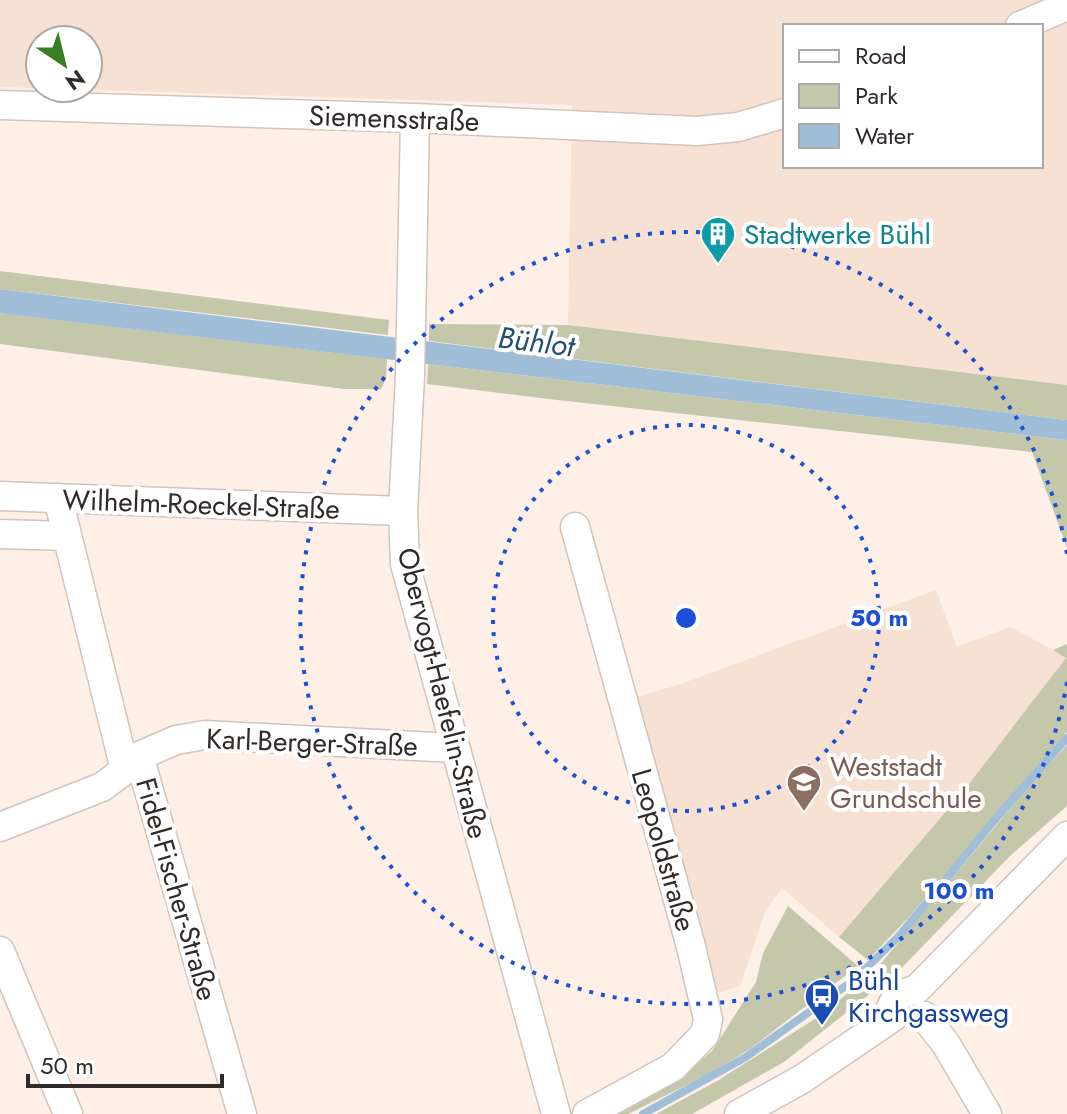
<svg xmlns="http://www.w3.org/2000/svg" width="1067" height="1114" font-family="Jost,sans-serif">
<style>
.built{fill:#f6e1d3;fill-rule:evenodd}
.green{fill:#c5c7aa}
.water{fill:#a1bed8}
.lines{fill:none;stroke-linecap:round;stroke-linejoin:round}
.stream{stroke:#a1bed8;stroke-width:8}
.minor-casing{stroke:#d1c4bb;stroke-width:31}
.minor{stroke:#fff;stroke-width:28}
.ring{fill:none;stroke:#1d4ed8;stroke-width:4;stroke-dasharray:4 8}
.labels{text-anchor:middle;stroke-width:8;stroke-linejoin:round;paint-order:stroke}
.street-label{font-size:28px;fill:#302b28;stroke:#fff}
.culture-label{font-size:28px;fill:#0d838f;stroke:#fff;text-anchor:start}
.education-label{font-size:28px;fill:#785e54;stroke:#fff;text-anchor:start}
.transit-label{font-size:28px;fill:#164399;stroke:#fff;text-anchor:start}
.water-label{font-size:30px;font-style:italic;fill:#1f4e71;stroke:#fff}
.centre{fill:#1d4ed8;stroke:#fff;stroke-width:4}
.ring-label{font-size:24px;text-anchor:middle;font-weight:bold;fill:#1d4ed8;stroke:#fff;stroke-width:8;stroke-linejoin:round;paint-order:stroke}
</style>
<rect width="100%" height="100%" fill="#fef0e7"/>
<!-- built -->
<path class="built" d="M 0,0 L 1067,0 L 1067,385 L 568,325 L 572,105 L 0,87 ZM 785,26 L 1041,26 L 1041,166 L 785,166 ZM 40,40 L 88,40 L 88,88 L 40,88 Z
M 936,590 L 957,647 L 1010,627 L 1067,657 L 965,789 L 839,937 L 782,888 L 765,911 L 740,986 L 712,995 L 629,699 L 678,685 Z"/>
<!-- green -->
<path class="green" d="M 0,271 L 389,320 L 388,335 L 0,289 Z
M 0,313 L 387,359 L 386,379 L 381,389 L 344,389 L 0,344 Z
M 429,324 L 568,325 L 1067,385 L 1067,420 L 429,341 Z
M 428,364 L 1067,440 L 1067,548 L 1032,452 L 557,400 L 427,384 Z
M 1067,644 L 1067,732 L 908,918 L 868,960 L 839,937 L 965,789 L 1066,658 L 1053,650 Z
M 1067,745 L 1067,806 L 1011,855 L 889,981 L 877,968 L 1028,787 Z
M 788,906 L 858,966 L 750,1049 L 705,1076 L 628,1114 L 612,1114 L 694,1066 L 712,1051 L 756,982 L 763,953 Z
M 870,975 L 881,985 L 784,1062 L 692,1114 L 656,1114 L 717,1081 L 821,1015 Z"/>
<!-- water -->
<path class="water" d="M 0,289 L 1067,420 L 1067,440 L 6,314 L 0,313 Z"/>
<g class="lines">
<!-- stream -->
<path class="stream" d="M 643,1114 L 746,1057 L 854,980 L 899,936 L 998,816 L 1067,738"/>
<!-- minor casing -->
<g class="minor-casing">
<path id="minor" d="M 1020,26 L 1067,6
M 0,105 L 415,118 L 697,131 L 738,127 L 785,113
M 415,118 L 410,376 L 403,511 L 405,564 L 556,1114
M 0,496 L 403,511
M 58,498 L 125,770
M 575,527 L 690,943 L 708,1019 L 705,1034 L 673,1067 L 587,1114
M 0,534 L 67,536
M 139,756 L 242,1114
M 0,827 L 102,787 L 125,770 L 139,756 L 176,740 L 205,735 L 454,748
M 0,951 L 68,1114
M 924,1016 L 946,1044 L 987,1114
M 893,1017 L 891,1008 C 895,996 904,992 916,990 L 1067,836
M 739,1114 L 802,1079 L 893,1017"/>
</g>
<!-- minor -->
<use href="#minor" class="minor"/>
</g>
<!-- distance rings -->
<g class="ring">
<circle cx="686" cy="618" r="193"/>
<path d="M1067 682A386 386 0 1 1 1067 554"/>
</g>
<!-- icons -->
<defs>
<g id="building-pin" transform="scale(1.8)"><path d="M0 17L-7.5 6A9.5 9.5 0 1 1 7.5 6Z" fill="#0f9aa8" stroke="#fff"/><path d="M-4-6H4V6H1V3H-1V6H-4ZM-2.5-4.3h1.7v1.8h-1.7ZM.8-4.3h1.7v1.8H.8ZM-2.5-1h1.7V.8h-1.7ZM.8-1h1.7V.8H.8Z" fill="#fff"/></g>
<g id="school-pin" transform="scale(1.8)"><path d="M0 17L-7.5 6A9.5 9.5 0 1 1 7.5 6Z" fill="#8d6e63" stroke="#fff"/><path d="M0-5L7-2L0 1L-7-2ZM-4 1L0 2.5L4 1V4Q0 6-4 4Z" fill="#fff"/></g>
<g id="bus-pin" transform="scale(1.8)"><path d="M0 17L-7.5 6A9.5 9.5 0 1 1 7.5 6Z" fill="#1a4fb4" stroke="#fff"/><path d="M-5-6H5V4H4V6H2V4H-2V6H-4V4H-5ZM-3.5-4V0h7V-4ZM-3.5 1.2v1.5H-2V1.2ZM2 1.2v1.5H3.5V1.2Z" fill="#fff"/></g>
</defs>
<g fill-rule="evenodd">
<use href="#building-pin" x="718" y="234"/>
<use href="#school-pin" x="804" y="782"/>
<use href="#bus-pin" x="822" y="996"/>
</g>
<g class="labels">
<!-- street labels -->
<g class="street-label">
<text transform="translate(394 118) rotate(2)" y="10">Siemensstraße</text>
<text transform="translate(201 504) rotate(2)" y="10">Wilhelm-Roeckel-Straße</text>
<text transform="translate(443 693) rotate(76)" y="10">Obervogt-Haefelin-Straße</text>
<text transform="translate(312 742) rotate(2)" y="10">Karl-Berger-Straße</text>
<text transform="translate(664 850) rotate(74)" y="10">Leopoldstraße</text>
<text transform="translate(177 889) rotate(74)" y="10">Fidel-Fischer-Straße</text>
</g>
<!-- culture labels -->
<g class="culture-label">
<text x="744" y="244">Stadtwerke Bühl</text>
</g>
<!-- education labels -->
<g class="education-label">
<text x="830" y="776">Weststadt<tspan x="830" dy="32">Grundschule</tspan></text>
</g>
<!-- transit labels -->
<g class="transit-label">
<text x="848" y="990">Bühl<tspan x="848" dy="32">Kirchgassweg</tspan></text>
</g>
<!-- water labels -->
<g class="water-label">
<text transform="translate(536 342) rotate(7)" y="10">Bühlot</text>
</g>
</g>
<circle cx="686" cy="618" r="12" class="centre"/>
<g class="ring-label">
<text x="879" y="626">50 m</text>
<text x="959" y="899">100 m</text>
</g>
<!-- legend -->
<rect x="783" y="24" width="260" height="144" fill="#ffffff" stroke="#acaaa9" stroke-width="2"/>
<rect x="799" y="50" width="40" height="12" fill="#ffffff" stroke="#acaaa9" stroke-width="2"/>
<text x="855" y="64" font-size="24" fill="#302b28">Road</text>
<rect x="799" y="84" width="40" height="24" fill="#c5c7aa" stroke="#acaaa9" stroke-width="2"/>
<text x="855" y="104" font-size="24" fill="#302b28">Park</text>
<rect x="799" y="124" width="40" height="24" fill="#a1bed8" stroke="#acaaa9" stroke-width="2"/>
<text x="855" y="144" font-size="24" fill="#302b28">Water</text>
<!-- north arrow -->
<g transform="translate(64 64) rotate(145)"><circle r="38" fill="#ffffff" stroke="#acaaa9" stroke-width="2"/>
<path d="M0-6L14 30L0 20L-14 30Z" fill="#3a7e22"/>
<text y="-12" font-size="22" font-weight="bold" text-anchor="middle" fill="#302b28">N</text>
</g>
<!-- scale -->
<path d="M28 1074v12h194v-12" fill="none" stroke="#302b28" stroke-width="4"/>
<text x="40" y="1074" font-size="24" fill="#302b28" stroke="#ffffff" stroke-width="6" paint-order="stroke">50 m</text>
</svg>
